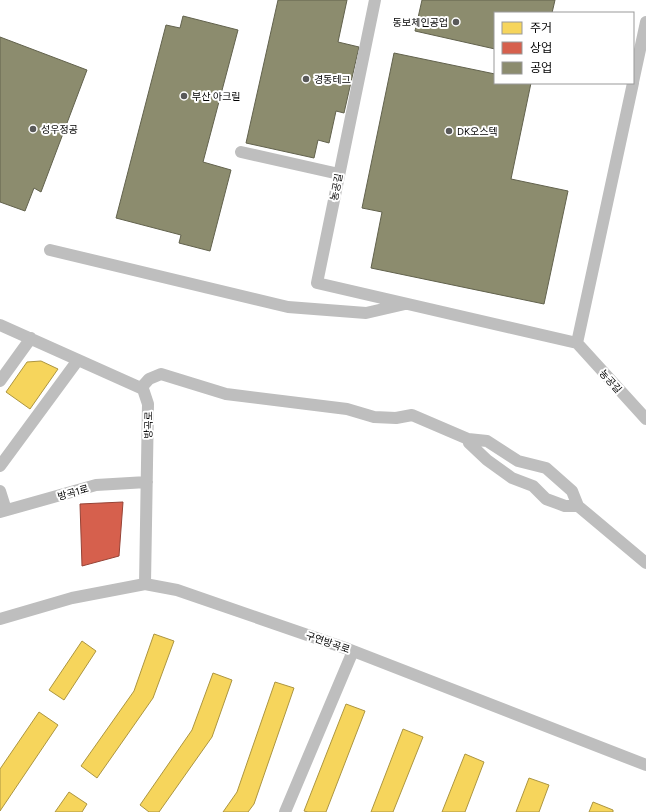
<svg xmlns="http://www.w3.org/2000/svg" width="646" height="812" font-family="Figtree,'Noto Sans KR',sans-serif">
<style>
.homes{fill:#f6d55c;stroke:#ac9540}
.shops{fill:#d6604d;stroke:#964336}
.industry{fill:#8c8c6e;stroke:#62624d}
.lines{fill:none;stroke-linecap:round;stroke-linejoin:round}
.street{stroke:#bebebe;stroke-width:12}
.poi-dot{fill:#595959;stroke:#fff;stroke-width:1.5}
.labels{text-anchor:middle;stroke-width:4;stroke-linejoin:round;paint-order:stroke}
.poi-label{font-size:10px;fill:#000;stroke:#fff;text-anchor:start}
.street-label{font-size:10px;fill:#000;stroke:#fff}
</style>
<rect width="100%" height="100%" fill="#fff"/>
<!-- homes -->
<path class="homes" d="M 41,361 L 58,369 L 30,409 L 6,392 L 27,362 Z
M 154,634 L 174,641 L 153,698 L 97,778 L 81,766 L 134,691 Z
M 82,641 L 96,651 L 64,700 L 49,690 Z
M 213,673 L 232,680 L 212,737 L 159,812 L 149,812 L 140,805 L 192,730 Z
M 275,682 L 294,688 L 254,804 L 248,812 L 223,812 L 237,792 Z
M 346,704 L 365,711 L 326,812 L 308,812 L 304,811 Z
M 39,712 L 58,725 L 0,811 L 0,769 Z
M 403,729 L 423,737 L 393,812 L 371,812 Z
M 465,754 L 484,762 L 465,812 L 442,812 Z
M 529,778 L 549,785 L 539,812 L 516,812 Z
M 69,792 L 87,804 L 82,812 L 55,812 Z
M 593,802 L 613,810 L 613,812 L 589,812 Z"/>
<!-- shops -->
<path class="shops" d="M 123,502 L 119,556 L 82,566 L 80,504 Z"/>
<!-- industry -->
<path class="industry" d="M 278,0 L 347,0 L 338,42 L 359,47 L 344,113 L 336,111 L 329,143 L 318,140 L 314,158 L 246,143 Z
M 422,0 L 555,0 L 552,13 L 495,13 L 495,49 L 415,31 Z
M 183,16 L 238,30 L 203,162 L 231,170 L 210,251 L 179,243 L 181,235 L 116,218 L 166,25 L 180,28 Z
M 0,37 L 87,70 L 41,192 L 34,188 L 25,211 L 0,202 Z
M 394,53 L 495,74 L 495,83 L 531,83 L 511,179 L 568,191 L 544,304 L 371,268 L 382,212 L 362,208 Z"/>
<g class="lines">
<!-- street -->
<path class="street" d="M 375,0 L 317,283 L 577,343 L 646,419
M 633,82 L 646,22
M 241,152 L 339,174
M 50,250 L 288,307 L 366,313 L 405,304
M 0,325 L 143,389 L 148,404 L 145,584
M 577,343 L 633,83
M 0,381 L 31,338
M 141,388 L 149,379 L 161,374 L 226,394 L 347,409 L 374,417 L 396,418 L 412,415 L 468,439 L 487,441 L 518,461 L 546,468 L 572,491 L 578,506 L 646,563
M 468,439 L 469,443 L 487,460 L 512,478 L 533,486 L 546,499 L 565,506 L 578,506
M 0,466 L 78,360
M 0,491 L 6,510
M 0,512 L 96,485 L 147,482
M 0,619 L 72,598 L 145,584 L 177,590 L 348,649 L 646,765
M 285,812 L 353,651"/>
</g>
<!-- markers -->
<g class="poi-dot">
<circle cx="456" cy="22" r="4"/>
<circle cx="306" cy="79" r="4"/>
<circle cx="184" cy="96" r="4"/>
<circle cx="33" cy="129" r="4"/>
<circle cx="449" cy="131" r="4"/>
</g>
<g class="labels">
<!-- poi labels -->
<g class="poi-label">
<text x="448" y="26" text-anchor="end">동보체인공업</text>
<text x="314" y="83">경동테그</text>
<text x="192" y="100">부산 아크릴</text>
<text x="41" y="133">성우정공</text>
<text x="457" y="135">DK오스텍</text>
</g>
<!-- street labels -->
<g class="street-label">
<text transform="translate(336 187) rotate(-79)" y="4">농공길</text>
<text transform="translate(611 381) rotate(48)" y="4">농공길</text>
<text transform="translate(148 425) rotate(-89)" y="4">방곡로</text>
<text transform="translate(73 492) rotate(-16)" y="4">방곡1로</text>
<text transform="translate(328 642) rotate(19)" y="4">구연방곡로</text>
</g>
</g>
<!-- legend -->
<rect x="494" y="12" width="140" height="72" fill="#ffffff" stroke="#999999"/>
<rect x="502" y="22" width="20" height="12" fill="#f6d55c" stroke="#999999"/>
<text x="530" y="32" font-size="12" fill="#000000">주거</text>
<rect x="502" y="42" width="20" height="12" fill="#d6604d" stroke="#999999"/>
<text x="530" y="52" font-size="12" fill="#000000">상업</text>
<rect x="502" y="62" width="20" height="12" fill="#8c8c6e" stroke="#999999"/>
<text x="530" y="72" font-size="12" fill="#000000">공업</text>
</svg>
